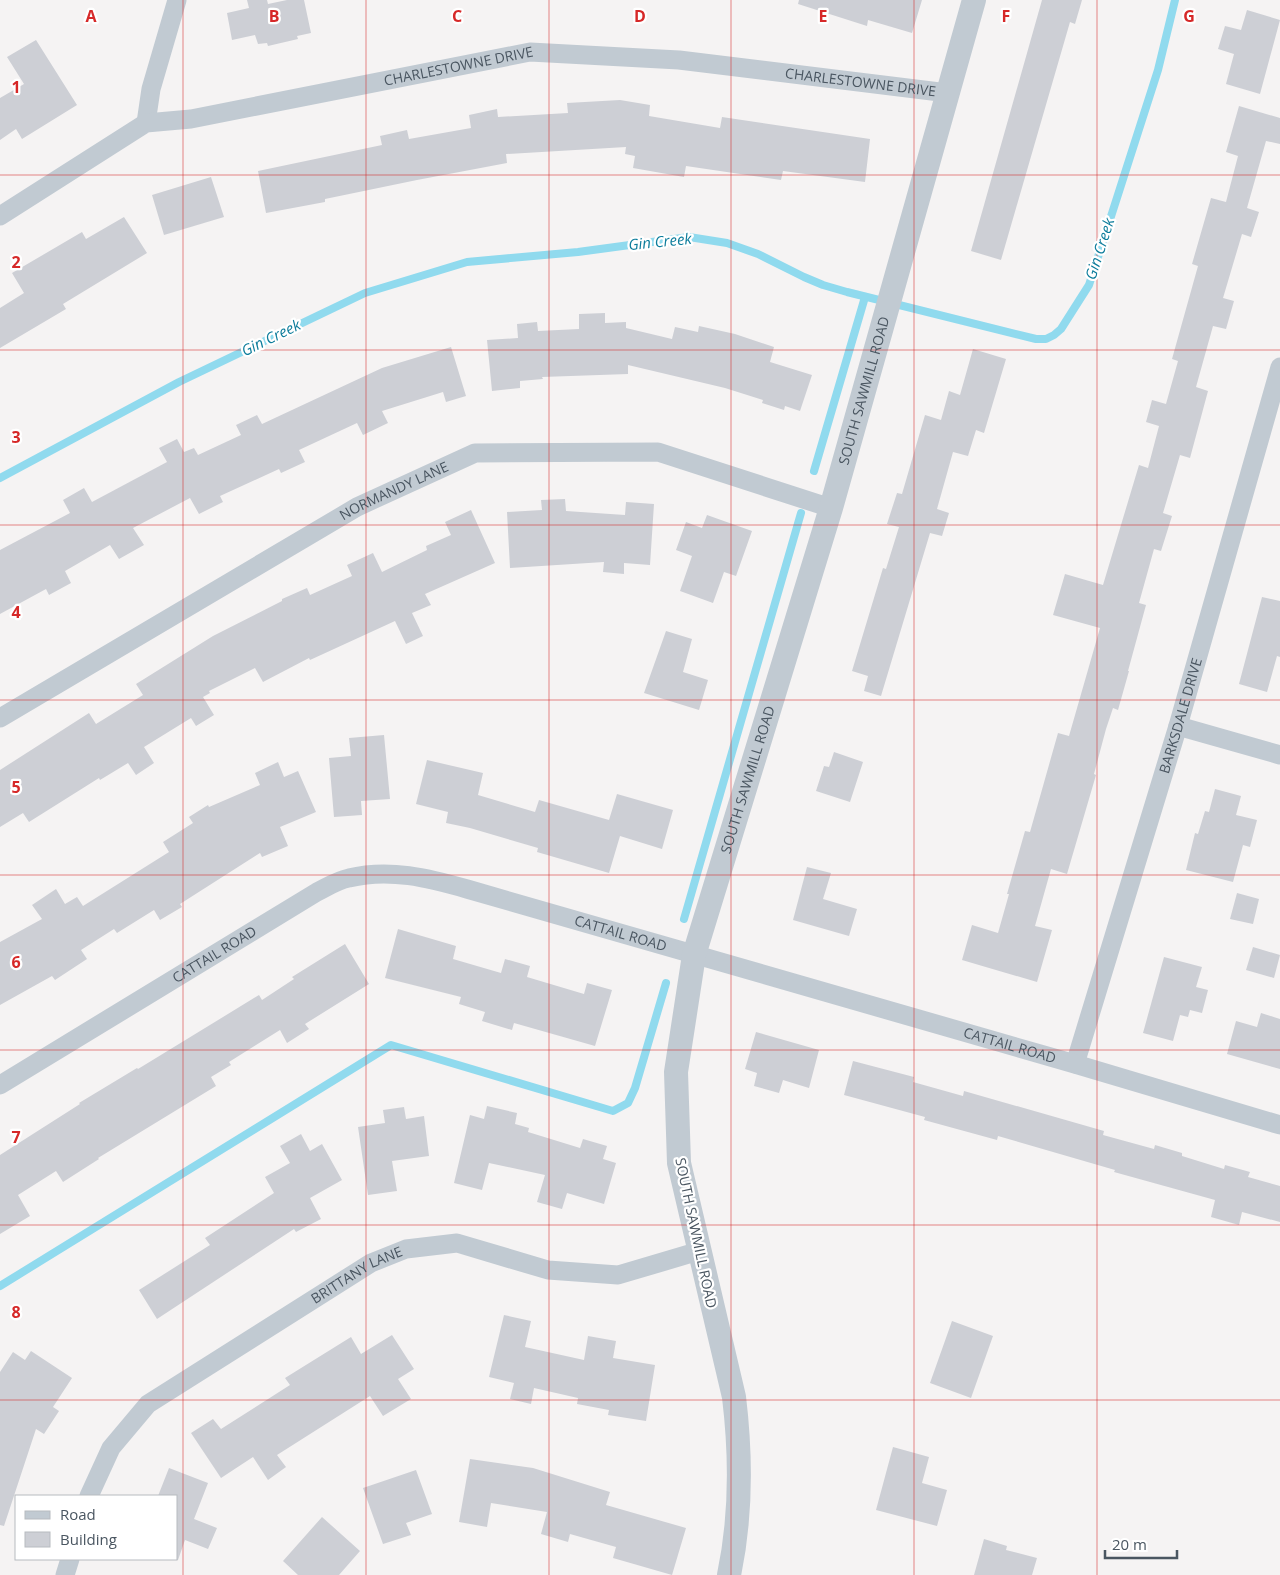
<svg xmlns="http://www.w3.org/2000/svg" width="1280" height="1575" font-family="'Open Sans',sans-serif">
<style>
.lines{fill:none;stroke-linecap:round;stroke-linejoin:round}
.stream{stroke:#90daee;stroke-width:8}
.building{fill:#cdcfd5}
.minor{stroke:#c1cad2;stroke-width:19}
.tertiary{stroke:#c1cad2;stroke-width:24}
.grid{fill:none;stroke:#d62828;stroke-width:1;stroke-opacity:0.55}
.labels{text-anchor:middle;stroke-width:4.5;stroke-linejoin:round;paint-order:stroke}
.street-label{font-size:14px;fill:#4a5661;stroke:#fff}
.water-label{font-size:15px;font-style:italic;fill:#0c7c9b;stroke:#fff}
.grid-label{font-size:16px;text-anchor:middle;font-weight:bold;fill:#d62828;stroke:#fff;stroke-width:4.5;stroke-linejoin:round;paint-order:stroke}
</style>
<rect width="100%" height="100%" fill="#f5f3f3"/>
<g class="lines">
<!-- stream -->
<path class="stream" d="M 814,471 L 865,297
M 0,478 L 179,382 L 365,293 L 467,262 L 578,252 L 689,237 L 727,243 L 758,254 L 804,277 L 823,285 L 847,292 L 1036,339 L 1046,339 L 1054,335 L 1061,329 L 1089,285 L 1158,70 L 1175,0
M 684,919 L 801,513
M 0,1286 L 391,1045 L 613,1111 L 628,1103 L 635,1088 L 666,983"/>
</g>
<!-- building -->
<path class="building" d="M 247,0 L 267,0 L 268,4 L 287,0 L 304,0 L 311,33 L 297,36 L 298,39 L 268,46 L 267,43 L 258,44 L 255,35 L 232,40 L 227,13 L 249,8 Z
M 799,0 L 922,0 L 912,33 L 868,20 L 867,26 L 798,4 Z
M 1042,0 L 1082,0 L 1075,24 L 1070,22 L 1001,260 L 971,251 Z
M 1247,10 L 1280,20 L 1260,94 L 1226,84 L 1234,54 L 1218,49 L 1225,26 L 1241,30 Z
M 36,40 L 77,105 L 22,139 L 16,129 L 0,140 L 0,98 L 24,84 L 7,57 Z
M 620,100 L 650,105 L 649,116 L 720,128 L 722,117 L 870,139 L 865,182 L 783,171 L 781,180 L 686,166 L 684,177 L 633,168 L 635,156 L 625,154 L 626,147 L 506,154 L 507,163 L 417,180 L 325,199 L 325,202 L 266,213 L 258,171 L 382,145 L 380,136 L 407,130 L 409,139 L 471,128 L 469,115 L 497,109 L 498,117 L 568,113 L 567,103 Z
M 1239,106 L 1280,118 L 1280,144 L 1266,141 L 1247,208 L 1259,212 L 1251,237 L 1242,234 L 1223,298 L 1234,301 L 1226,329 L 1213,326 L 1196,387 L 1208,391 L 1190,458 L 1180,455 L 1163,513 L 1172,516 L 1161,551 L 1154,549 L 1139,603 L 1146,605 L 1128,671 L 1129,671 L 1118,710 L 1113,708 L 1106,729 L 1094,774 L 1096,775 L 1067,874 L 1051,869 L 1035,926 L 1052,930 L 1037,982 L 962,960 L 972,925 L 998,933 L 1009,894 L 1007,894 L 1025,831 L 1030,832 L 1058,733 L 1069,736 L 1100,628 L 1053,615 L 1065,574 L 1103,585 L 1139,465 L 1148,468 L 1159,426 L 1146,422 L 1152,400 L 1166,404 L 1178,361 L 1172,359 L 1198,266 L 1192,264 L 1211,198 L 1226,202 L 1238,156 L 1226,152 Z
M 211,177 L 224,217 L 164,235 L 152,195 Z
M 124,217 L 147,253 L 63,304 L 66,309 L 0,348 L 0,308 L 24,293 L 12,273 L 82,232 L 86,239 Z
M 605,313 L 605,323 L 626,322 L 626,328 L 672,339 L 675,327 L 698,332 L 699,326 L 735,334 L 774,347 L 770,362 L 812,375 L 800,411 L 785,406 L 784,410 L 762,403 L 763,400 L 725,388 L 628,365 L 628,374 L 542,377 L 543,379 L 520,381 L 520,388 L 492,391 L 487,340 L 518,338 L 517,324 L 537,322 L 538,331 L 579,329 L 579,314 Z
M 451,347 L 466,396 L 446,402 L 443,392 L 382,411 L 388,423 L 363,435 L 357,423 L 299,450 L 305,462 L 281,473 L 279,469 L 220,496 L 223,502 L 199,514 L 190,498 L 133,528 L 144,545 L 119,559 L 110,545 L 65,571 L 71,583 L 49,595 L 46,589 L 0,614 L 0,550 L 70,513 L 63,500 L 84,488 L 92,502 L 167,462 L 159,448 L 177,439 L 184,452 L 194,448 L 198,455 L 241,435 L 236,425 L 257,415 L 262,424 L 382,368 Z
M 973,349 L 1006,359 L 984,433 L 976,430 L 968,456 L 953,452 L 937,509 L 949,513 L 942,536 L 930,533 L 881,696 L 864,691 L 868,676 L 852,671 L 883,568 L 886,569 L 899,527 L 887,524 L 897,493 L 902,494 L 925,415 L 941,420 L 949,391 L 960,395 Z
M 565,499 L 566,511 L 625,515 L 626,502 L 654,504 L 650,565 L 624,563 L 624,574 L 603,572 L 604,562 L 510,568 L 507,512 L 542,510 L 541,500 Z
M 471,510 L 495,563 L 425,594 L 431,605 L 412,613 L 423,636 L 406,644 L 395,621 L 310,660 L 309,658 L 263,682 L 255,668 L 209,691 L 210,693 L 203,697 L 214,715 L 196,726 L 191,718 L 144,747 L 154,763 L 136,775 L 128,763 L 100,780 L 99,778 L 29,822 L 23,813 L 0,827 L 0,770 L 89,713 L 96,724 L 143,695 L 136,684 L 213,636 L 282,601 L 282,599 L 307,588 L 310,595 L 352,576 L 347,565 L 373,553 L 382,572 L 427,550 L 426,546 L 451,535 L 445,522 Z
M 707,515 L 752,531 L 736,576 L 724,572 L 713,603 L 680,591 L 692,556 L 676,550 L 686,522 L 702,528 Z
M 1262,597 L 1280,601 L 1280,657 L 1277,656 L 1267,692 L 1239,684 Z
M 666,631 L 692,639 L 683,672 L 708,680 L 699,710 L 644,693 Z
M 384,735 L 390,799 L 361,801 L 362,815 L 334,817 L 329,758 L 351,756 L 349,738 Z
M 834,752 L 863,762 L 850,802 L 816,791 L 824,766 L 829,767 Z
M 427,760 L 483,773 L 478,795 L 535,812 L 539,800 L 609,820 L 617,794 L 673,810 L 662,849 L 620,836 L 609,873 L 537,852 L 538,848 L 470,828 L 446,823 L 448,812 L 416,804 Z
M 278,762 L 284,777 L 298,771 L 316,812 L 280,827 L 288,846 L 262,857 L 260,853 L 180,904 L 182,907 L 160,920 L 154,910 L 117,933 L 114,929 L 81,950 L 87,959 L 55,980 L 52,976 L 0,1005 L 0,942 L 42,919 L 32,905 L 56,889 L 65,904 L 77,897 L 83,906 L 169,852 L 163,842 L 193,823 L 189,817 L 208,805 L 209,807 L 260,785 L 255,773 Z
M 1215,789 L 1241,796 L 1236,815 L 1257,820 L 1250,847 L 1243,845 L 1233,882 L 1186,870 L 1195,833 L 1198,834 L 1205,811 L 1209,812 Z
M 807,867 L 831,873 L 823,899 L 857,909 L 849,936 L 793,920 Z
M 1237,893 L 1259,899 L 1253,924 L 1230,919 Z
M 398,929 L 456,946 L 453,959 L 501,973 L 505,959 L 530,966 L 527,977 L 584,994 L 587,983 L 612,990 L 595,1046 L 514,1023 L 512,1030 L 482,1021 L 485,1012 L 459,1004 L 461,997 L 385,978 Z
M 345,944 L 369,984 L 305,1024 L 309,1029 L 287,1043 L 280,1030 L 229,1062 L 231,1065 L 211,1077 L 216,1086 L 98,1158 L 99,1159 L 63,1182 L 56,1171 L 18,1195 L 30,1216 L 0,1234 L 0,1155 L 80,1104 L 79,1103 L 137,1068 L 138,1069 L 259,995 L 262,1000 L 294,979 L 292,977 Z
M 1253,947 L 1280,955 L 1274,978 L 1246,970 Z
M 1164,957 L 1202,967 L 1196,987 L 1208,990 L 1202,1013 L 1190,1010 L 1188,1017 L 1180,1015 L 1173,1041 L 1143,1033 Z
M 1261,1013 L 1280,1019 L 1280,1069 L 1227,1054 L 1236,1021 L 1257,1027 Z
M 756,1032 L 819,1050 L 809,1088 L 783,1080 L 779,1093 L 754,1086 L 757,1073 L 745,1069 Z
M 853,1061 L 914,1077 L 913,1082 L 963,1096 L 964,1091 L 1104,1131 L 1103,1135 L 1154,1149 L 1155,1145 L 1182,1153 L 1182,1156 L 1224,1169 L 1225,1165 L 1250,1172 L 1248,1177 L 1280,1186 L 1280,1222 L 1242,1212 L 1239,1225 L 1211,1217 L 1215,1200 L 1114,1172 L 1115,1170 L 998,1136 L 997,1140 L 924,1120 L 925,1117 L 844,1095 Z
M 487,1106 L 517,1113 L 515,1124 L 529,1128 L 528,1132 L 580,1148 L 583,1139 L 607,1146 L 603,1159 L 616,1163 L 604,1204 L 567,1193 L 562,1209 L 537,1202 L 545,1175 L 489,1163 L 482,1190 L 454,1183 L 470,1115 L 484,1119 Z
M 404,1107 L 406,1119 L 424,1116 L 429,1156 L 392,1161 L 397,1191 L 368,1195 L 358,1127 L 385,1123 L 383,1110 Z
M 301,1134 L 310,1151 L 322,1144 L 342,1180 L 310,1198 L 321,1219 L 296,1232 L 294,1229 L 157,1319 L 139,1290 L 210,1245 L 205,1238 L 274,1193 L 265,1177 L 290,1163 L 280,1146 Z
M 504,1315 L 531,1321 L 525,1347 L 584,1360 L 588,1336 L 616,1341 L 613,1358 L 655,1365 L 646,1421 L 608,1415 L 609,1410 L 577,1404 L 578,1398 L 534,1388 L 531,1404 L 510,1399 L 514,1383 L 489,1377 Z
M 952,1321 L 993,1336 L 971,1398 L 930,1383 Z
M 392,1335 L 414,1369 L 398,1379 L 411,1399 L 383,1416 L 370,1396 L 277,1455 L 286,1467 L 268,1480 L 253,1457 L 221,1478 L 191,1433 L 213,1419 L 221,1429 L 290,1385 L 285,1378 L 351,1337 L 361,1354 Z
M 31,1351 L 72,1378 L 53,1407 L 59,1411 L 44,1434 L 36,1429 L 4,1526 L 0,1525 L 0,1372 L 13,1352 L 25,1360 Z
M 893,1447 L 929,1457 L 922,1483 L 947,1490 L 937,1526 L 876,1510 Z
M 470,1459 L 533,1468 L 610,1492 L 606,1505 L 686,1528 L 672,1575 L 613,1558 L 616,1547 L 570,1534 L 568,1542 L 541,1534 L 547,1512 L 491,1503 L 487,1527 L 459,1522 Z
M 169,1468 L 208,1483 L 194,1519 L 217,1528 L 208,1549 L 185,1540 L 178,1560 L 176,1560 L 176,1496 L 158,1496 Z
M 416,1470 L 432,1514 L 406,1523 L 411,1535 L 383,1544 L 363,1488 Z
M 322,1517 L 360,1551 L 339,1575 L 298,1575 L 283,1561 Z
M 984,1539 L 1007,1546 L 1006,1550 L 1037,1558 L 1032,1575 L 974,1575 Z"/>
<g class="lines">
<!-- minor -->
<g class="minor">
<path d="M 146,123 L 151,89 L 177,0"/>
<path id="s1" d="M 0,216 L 146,123 L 191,119 L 530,52 L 679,60 L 948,93"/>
<path id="s2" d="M 0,718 L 357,507 L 475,453 L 658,452 L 831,508"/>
<path d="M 1178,726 L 1280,755"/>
<path id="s3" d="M 1075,1064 L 1178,726 L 1280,367"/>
<path id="s4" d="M 0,1085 L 317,892 C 327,887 338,880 349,878 C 389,868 429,878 467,889 L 1075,1064 L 1280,1125"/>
<path id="s5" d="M 89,1496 L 111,1448 L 148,1404 L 371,1263 L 406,1249 L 457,1243 L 548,1270 L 618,1275 L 699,1251"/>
<path d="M 65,1575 L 70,1559"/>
</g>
<!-- tertiary -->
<path class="tertiary" id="s6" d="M 729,1575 C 741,1518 741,1455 734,1397 L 679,1163 L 676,1072 L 694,955 L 831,508 L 974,0"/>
</g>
<!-- grid -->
<path class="grid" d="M 183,0 L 183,1575M 366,0 L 366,1575M 549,0 L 549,1575M 731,0 L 731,1575M 914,0 L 914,1575M 1097,0 L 1097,1575M 0,175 L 1280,175M 0,350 L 1280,350M 0,525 L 1280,525M 0,700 L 1280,700M 0,875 L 1280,875M 0,1050 L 1280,1050M 0,1225 L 1280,1225M 0,1400 L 1280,1400"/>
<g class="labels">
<!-- street labels -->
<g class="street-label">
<text dy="5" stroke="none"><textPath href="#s1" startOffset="491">CHARLESTOWNE DRIVE</textPath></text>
<text dy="5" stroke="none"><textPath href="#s1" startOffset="896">CHARLESTOWNE DRIVE</textPath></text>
<text dy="5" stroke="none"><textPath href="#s6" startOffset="1218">SOUTH SAWMILL ROAD</textPath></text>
<text dy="5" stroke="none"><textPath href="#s2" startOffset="455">NORMANDY LANE</textPath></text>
<text dy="5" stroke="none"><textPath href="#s3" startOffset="364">BARKSDALE DRIVE</textPath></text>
<text dy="5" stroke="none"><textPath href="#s6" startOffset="812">SOUTH SAWMILL ROAD</textPath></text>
<text dy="5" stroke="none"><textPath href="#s4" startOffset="686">CATTAIL ROAD</textPath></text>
<text dy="5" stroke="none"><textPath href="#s4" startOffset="251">CATTAIL ROAD</textPath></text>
<text dy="5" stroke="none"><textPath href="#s4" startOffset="1091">CATTAIL ROAD</textPath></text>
<text transform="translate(696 1233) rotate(78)" y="5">SOUTH SAWMILL ROAD</text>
<text dy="5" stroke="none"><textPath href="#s5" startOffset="356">BRITTANY LANE</textPath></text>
</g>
<!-- water labels -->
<g class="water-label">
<text transform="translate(660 242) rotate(-6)" y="5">Gin Creek</text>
<text transform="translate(1100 249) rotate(-72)" y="5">Gin Creek</text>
<text transform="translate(271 338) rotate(-26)" y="5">Gin Creek</text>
</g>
</g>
<g class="grid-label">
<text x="91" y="22">A</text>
<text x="274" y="22">B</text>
<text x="457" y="22">C</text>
<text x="640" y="22">D</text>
<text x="823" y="22">E</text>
<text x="1006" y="22">F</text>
<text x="1189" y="22">G</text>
<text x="16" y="93">1</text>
<text x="16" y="268">2</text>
<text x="16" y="443">3</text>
<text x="16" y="618">4</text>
<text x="16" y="793">5</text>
<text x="16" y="968">6</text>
<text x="16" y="1143">7</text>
<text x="16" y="1318">8</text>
</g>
<!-- legend -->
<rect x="15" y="1495" width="162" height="65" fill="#ffffff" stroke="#b7bbc0"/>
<rect x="25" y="1511" width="25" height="8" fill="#c1cad2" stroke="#b7bbc0"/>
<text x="60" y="1520" font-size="15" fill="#4a5661">Road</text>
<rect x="25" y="1532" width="25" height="15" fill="#cdcfd5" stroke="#b7bbc0"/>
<text x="60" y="1545" font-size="15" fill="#4a5661">Building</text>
<!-- scale -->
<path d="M1105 1550v8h72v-8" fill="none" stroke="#4a5661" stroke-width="2.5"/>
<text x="1112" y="1550" font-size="15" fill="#4a5661" stroke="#ffffff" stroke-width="4" paint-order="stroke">20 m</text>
</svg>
